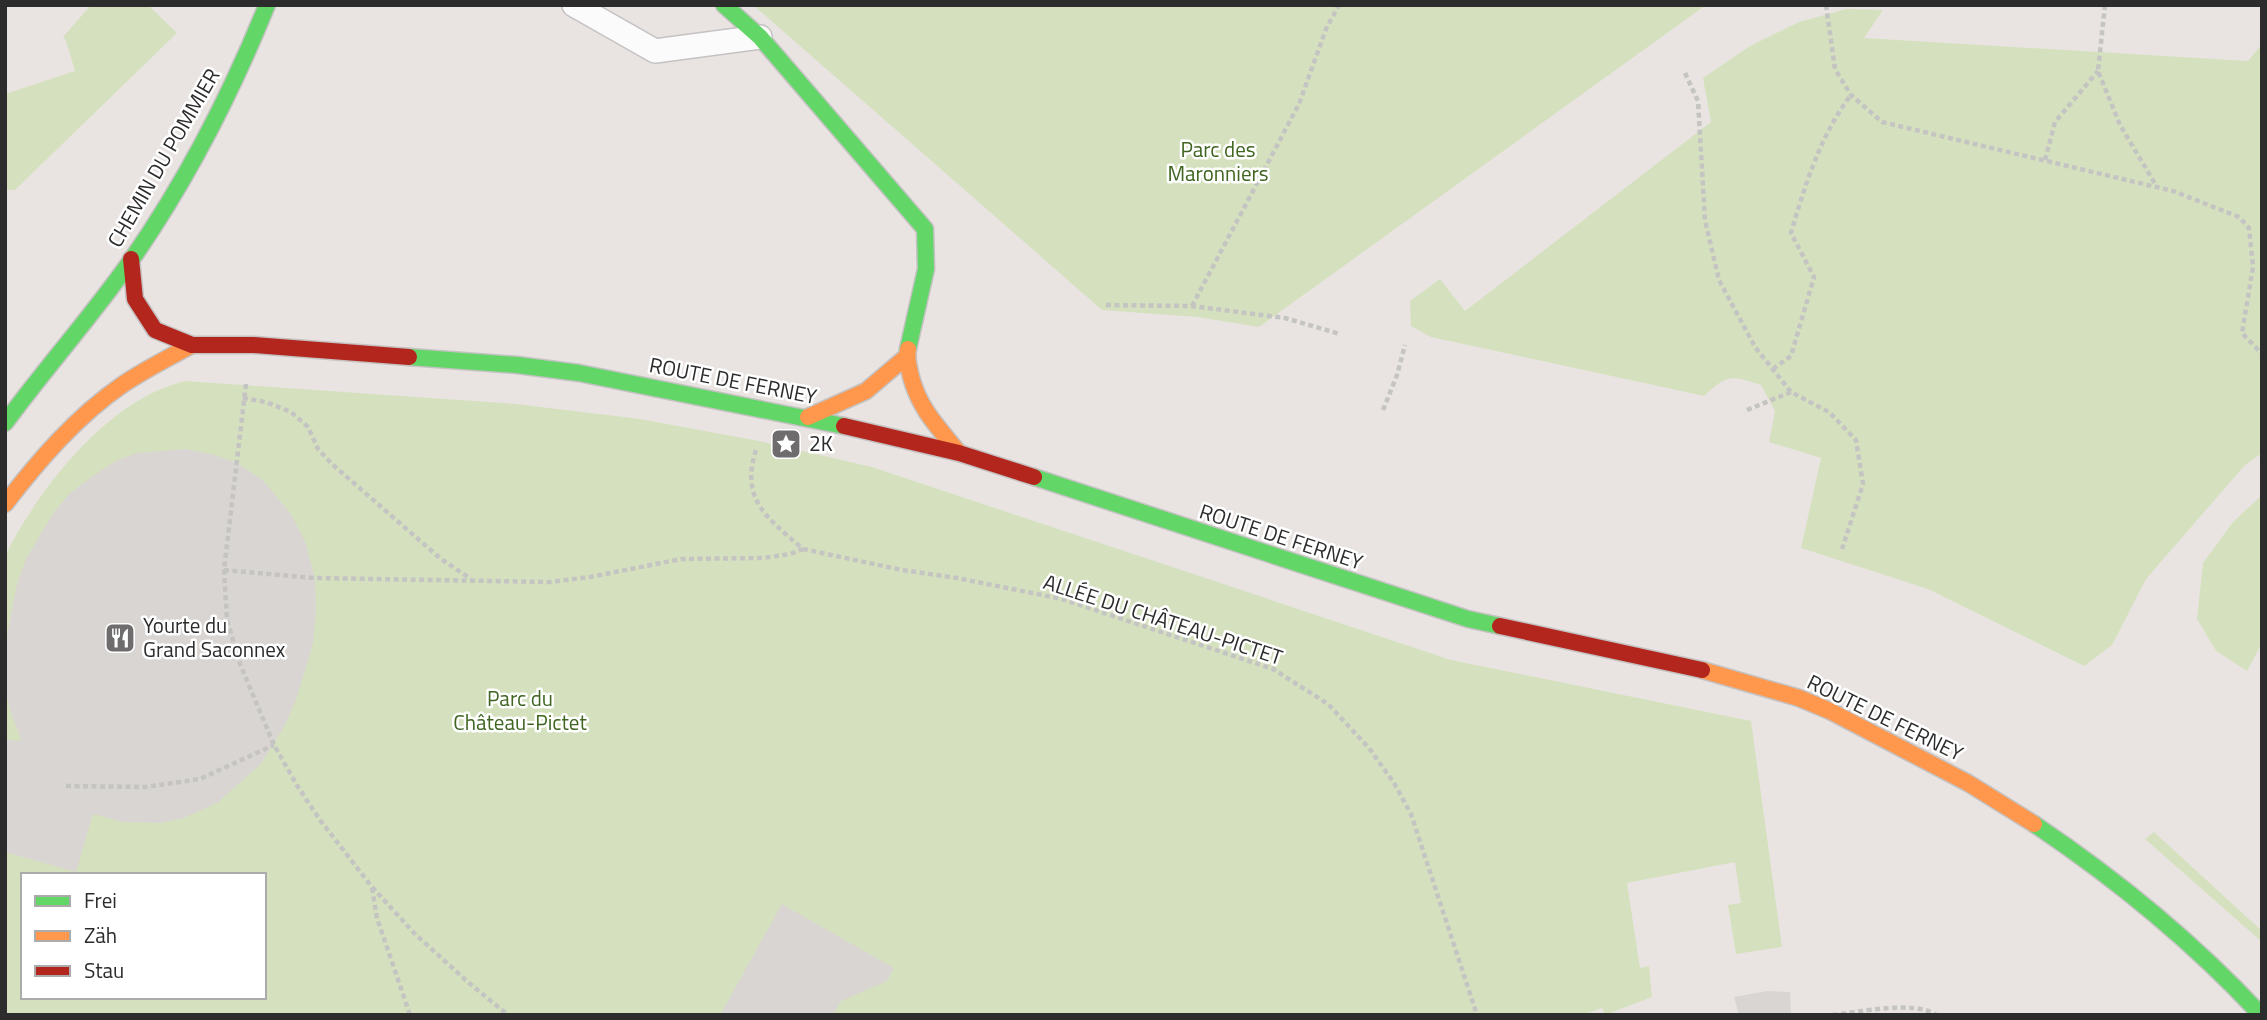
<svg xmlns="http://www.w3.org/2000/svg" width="2267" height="1020" font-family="'Titillium Web',sans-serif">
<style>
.green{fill:#d5e1be;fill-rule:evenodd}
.plaza{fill:#d9d5d2}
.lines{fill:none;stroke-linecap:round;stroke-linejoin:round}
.lane-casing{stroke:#c4c2c2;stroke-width:26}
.fast-casing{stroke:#c4c2c2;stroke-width:19}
.slow-casing{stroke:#c4c2c2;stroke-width:19}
.jam-casing{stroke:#c4c2c2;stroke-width:19}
.path{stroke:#c4c4c3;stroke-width:4.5;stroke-dasharray:5 3.5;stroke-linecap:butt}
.lane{stroke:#fcfbfb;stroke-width:23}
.fast{stroke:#63d668;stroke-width:16}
.slow{stroke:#ff974d;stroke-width:16}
.jam{stroke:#b3261e;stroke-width:16}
.labels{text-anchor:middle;stroke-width:5;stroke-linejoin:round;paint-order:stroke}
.park-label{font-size:21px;fill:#3f6520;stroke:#fff}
.street-label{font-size:21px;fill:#2c2c2c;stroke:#fff}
.poi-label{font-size:21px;fill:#2c2c2c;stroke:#fff;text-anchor:start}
</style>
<rect width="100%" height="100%" fill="#e9e4e2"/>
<!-- green -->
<path class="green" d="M 91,5 L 148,5 L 177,33 L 15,190 L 5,190 L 5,94 L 75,71 L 66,41 L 63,37 Z
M 753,5 L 1706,5 L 1259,327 L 1197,317 L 1102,310 Z
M 1846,9 L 1883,10 L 1864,38 L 2248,61 L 2262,44 L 2262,453 L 2245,465 L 2146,579 L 2112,645 L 2084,666 L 1928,589 L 1801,548 L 1821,458 L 1769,442 L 1775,411 L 1761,385 C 1730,375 1728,374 1704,396 L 1431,337 L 1411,326 L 1410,301 L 1440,279 L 1465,311 L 1711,122 L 1703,78 L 1750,46 L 1799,22 Z
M 186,381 L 516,404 L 640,419 L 759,441 L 872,467 L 1451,660 L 1751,721 L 1782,947 L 1736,954 L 1728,905 L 1741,903 L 1735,862 L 1627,883 L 1640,968 L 1649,966 L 1652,997 L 1605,1015 L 1602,1008 L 1582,1015 L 5,1015 L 5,556 C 38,489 110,397 186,381 ZM 23,875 L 264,875 L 264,997 L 23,997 Z
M 2262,495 L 2262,643 L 2247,671 L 2216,651 L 2197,619 L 2203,563 L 2233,522 Z
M 2154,832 L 2262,931 L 2262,942 L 2145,839 Z"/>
<!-- plaza -->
<path class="plaza" d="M 186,449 L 211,454 L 235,462 L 262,479 L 291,514 L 305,541 L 315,578 L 316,610 L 313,644 L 296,700 L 285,725 L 261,764 L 217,803 L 184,818 L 160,823 L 123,822 L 93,814 L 76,872 L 5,852 L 5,739 L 18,741 L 21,739 L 12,716 L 7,697 L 5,646 L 17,584 L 26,559 L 54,512 L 70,493 L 93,476 L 116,461 L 136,453 Z
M 782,904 L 894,968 L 887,981 L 841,1001 L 833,1015 L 720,1015 Z
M 1767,991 L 1790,992 L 1791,1015 L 1739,1015 L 1734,997 Z"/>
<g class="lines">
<!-- lane casing -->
<g class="lane-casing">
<path id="lane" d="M 574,5 L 655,51 L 760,37"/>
</g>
<!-- fast casing -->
<g class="fast-casing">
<path id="fast" d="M 724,5 L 760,37 L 925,229 L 926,269 L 908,349
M 409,357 L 517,365 L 579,373 L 844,426
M 5,423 C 46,367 93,315 132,259 C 187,180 231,94 267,5
M 1034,477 L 1468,619 L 1500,626
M 2034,824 C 2116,879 2193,942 2261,1015"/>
</g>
<!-- slow casing -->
<g class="slow-casing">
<path id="slow" d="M 908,349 C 906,359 909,367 911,377 C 920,410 938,427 959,453
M 808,417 L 866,391 L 906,357
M 5,504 C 39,460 76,417 122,385 C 144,370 168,358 192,345
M 1702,670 L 1799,698 L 1830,711 L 1968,783 L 2034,824"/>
</g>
<!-- jam casing -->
<g class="jam-casing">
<path id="jam" d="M 131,259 L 135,299 L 155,330 L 192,345 L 253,345 L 409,357
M 844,426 L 959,453 L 1034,477
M 1500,626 L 1702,670"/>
</g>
<!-- path -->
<path class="path" d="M 1826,5 L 1835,69 L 1851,95 L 1882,122 L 2173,191 L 2239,217 L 2249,228 L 2253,267 L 2242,333 L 2262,354
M 2105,5 L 2098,71 L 2120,125 L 2157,187
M 1685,73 L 1698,101 L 1705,220 L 1719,280 L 1755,347 L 1791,392 L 1829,412 L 1856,440 L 1863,484 L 1842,549
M 2045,160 L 2055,122 L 2098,71
M 1106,305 L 1192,306 L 1285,318 L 1340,334
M 1192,306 L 1299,104 L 1326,29 L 1339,5
M 1773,369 L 1791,356 L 1814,277 L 1791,233 C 1805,185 1820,136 1851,95
M 246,384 L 224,570 L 227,620 L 240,664 L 274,745 L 298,787 L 320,820 L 372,887 L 415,934 L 469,983 L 508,1015
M 243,398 L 266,402 L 291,412 L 308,427 L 318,449 L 332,464 L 441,559 L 471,579
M 1383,410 L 1397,375 L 1405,345
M 1747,410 L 1791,392
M 803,549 L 902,570 L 957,578 L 1062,599 L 1273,669 L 1328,704 L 1369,748 L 1394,783 L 1411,814 L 1477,1015
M 224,570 L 315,578 L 550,582 L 590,577 L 681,559 L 763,558 L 790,554 L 803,549 C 766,517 739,499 757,447
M 66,786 L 145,787 L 200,779 L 274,745
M 372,888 L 377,918 L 410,1015
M 1833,1015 C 1858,1012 1917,1000 1936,1015"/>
<!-- lane -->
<use href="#lane" class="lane"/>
<!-- fast -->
<use href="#fast" class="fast"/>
<!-- slow -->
<use href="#slow" class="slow"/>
<!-- jam -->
<use href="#jam" class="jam"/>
</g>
<!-- icons -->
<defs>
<g id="sight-square" transform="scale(1.575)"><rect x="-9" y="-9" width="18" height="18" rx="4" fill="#6e6c6c" stroke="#fff"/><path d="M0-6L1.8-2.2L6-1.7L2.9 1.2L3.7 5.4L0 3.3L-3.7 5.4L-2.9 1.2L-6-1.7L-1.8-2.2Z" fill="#fff"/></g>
<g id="restaurant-square" transform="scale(1.575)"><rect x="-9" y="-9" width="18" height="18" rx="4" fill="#6e6c6c" stroke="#fff"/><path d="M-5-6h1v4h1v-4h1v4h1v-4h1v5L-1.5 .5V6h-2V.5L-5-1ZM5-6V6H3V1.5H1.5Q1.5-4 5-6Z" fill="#fff"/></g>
</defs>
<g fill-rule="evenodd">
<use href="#sight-square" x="786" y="444"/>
<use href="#restaurant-square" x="120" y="638"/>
</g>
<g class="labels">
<!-- park labels -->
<g class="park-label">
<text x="1218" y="157">Parc des<tspan x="1218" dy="24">Maronniers</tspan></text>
<text x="520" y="706">Parc du<tspan x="520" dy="24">Château-Pictet</tspan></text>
</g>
<!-- street labels -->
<g class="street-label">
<text transform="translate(164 158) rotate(-60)" y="7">CHEMIN DU POMMIER</text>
<text transform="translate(733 381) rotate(11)" y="7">ROUTE DE FERNEY</text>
<text transform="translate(1281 537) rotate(18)" y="7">ROUTE DE FERNEY</text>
<text transform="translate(1163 620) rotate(18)" y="7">ALLÉE DU CHÂTEAU-PICTET</text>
<text transform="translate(1885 718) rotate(26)" y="7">ROUTE DE FERNEY</text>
</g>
<!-- poi labels -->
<g class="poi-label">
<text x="809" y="451">2K</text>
<text x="143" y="633">Yourte du<tspan x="143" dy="24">Grand Saconnex</tspan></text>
</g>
</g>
<!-- border -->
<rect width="2267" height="1020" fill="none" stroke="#2c2c2c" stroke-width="14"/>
<!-- legend -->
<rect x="21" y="873" width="245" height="126" fill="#ffffff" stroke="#ababab" stroke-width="2"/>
<rect x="35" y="896" width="35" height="10" fill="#63d668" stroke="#ababab" stroke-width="2"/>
<text x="84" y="908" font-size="21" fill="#2c2c2c">Frei</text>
<rect x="35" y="931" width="35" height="10" fill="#ff974d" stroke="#ababab" stroke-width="2"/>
<text x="84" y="943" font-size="21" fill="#2c2c2c">Zäh</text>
<rect x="35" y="966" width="35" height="10" fill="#b3261e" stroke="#ababab" stroke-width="2"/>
<text x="84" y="978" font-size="21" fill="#2c2c2c">Stau</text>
</svg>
